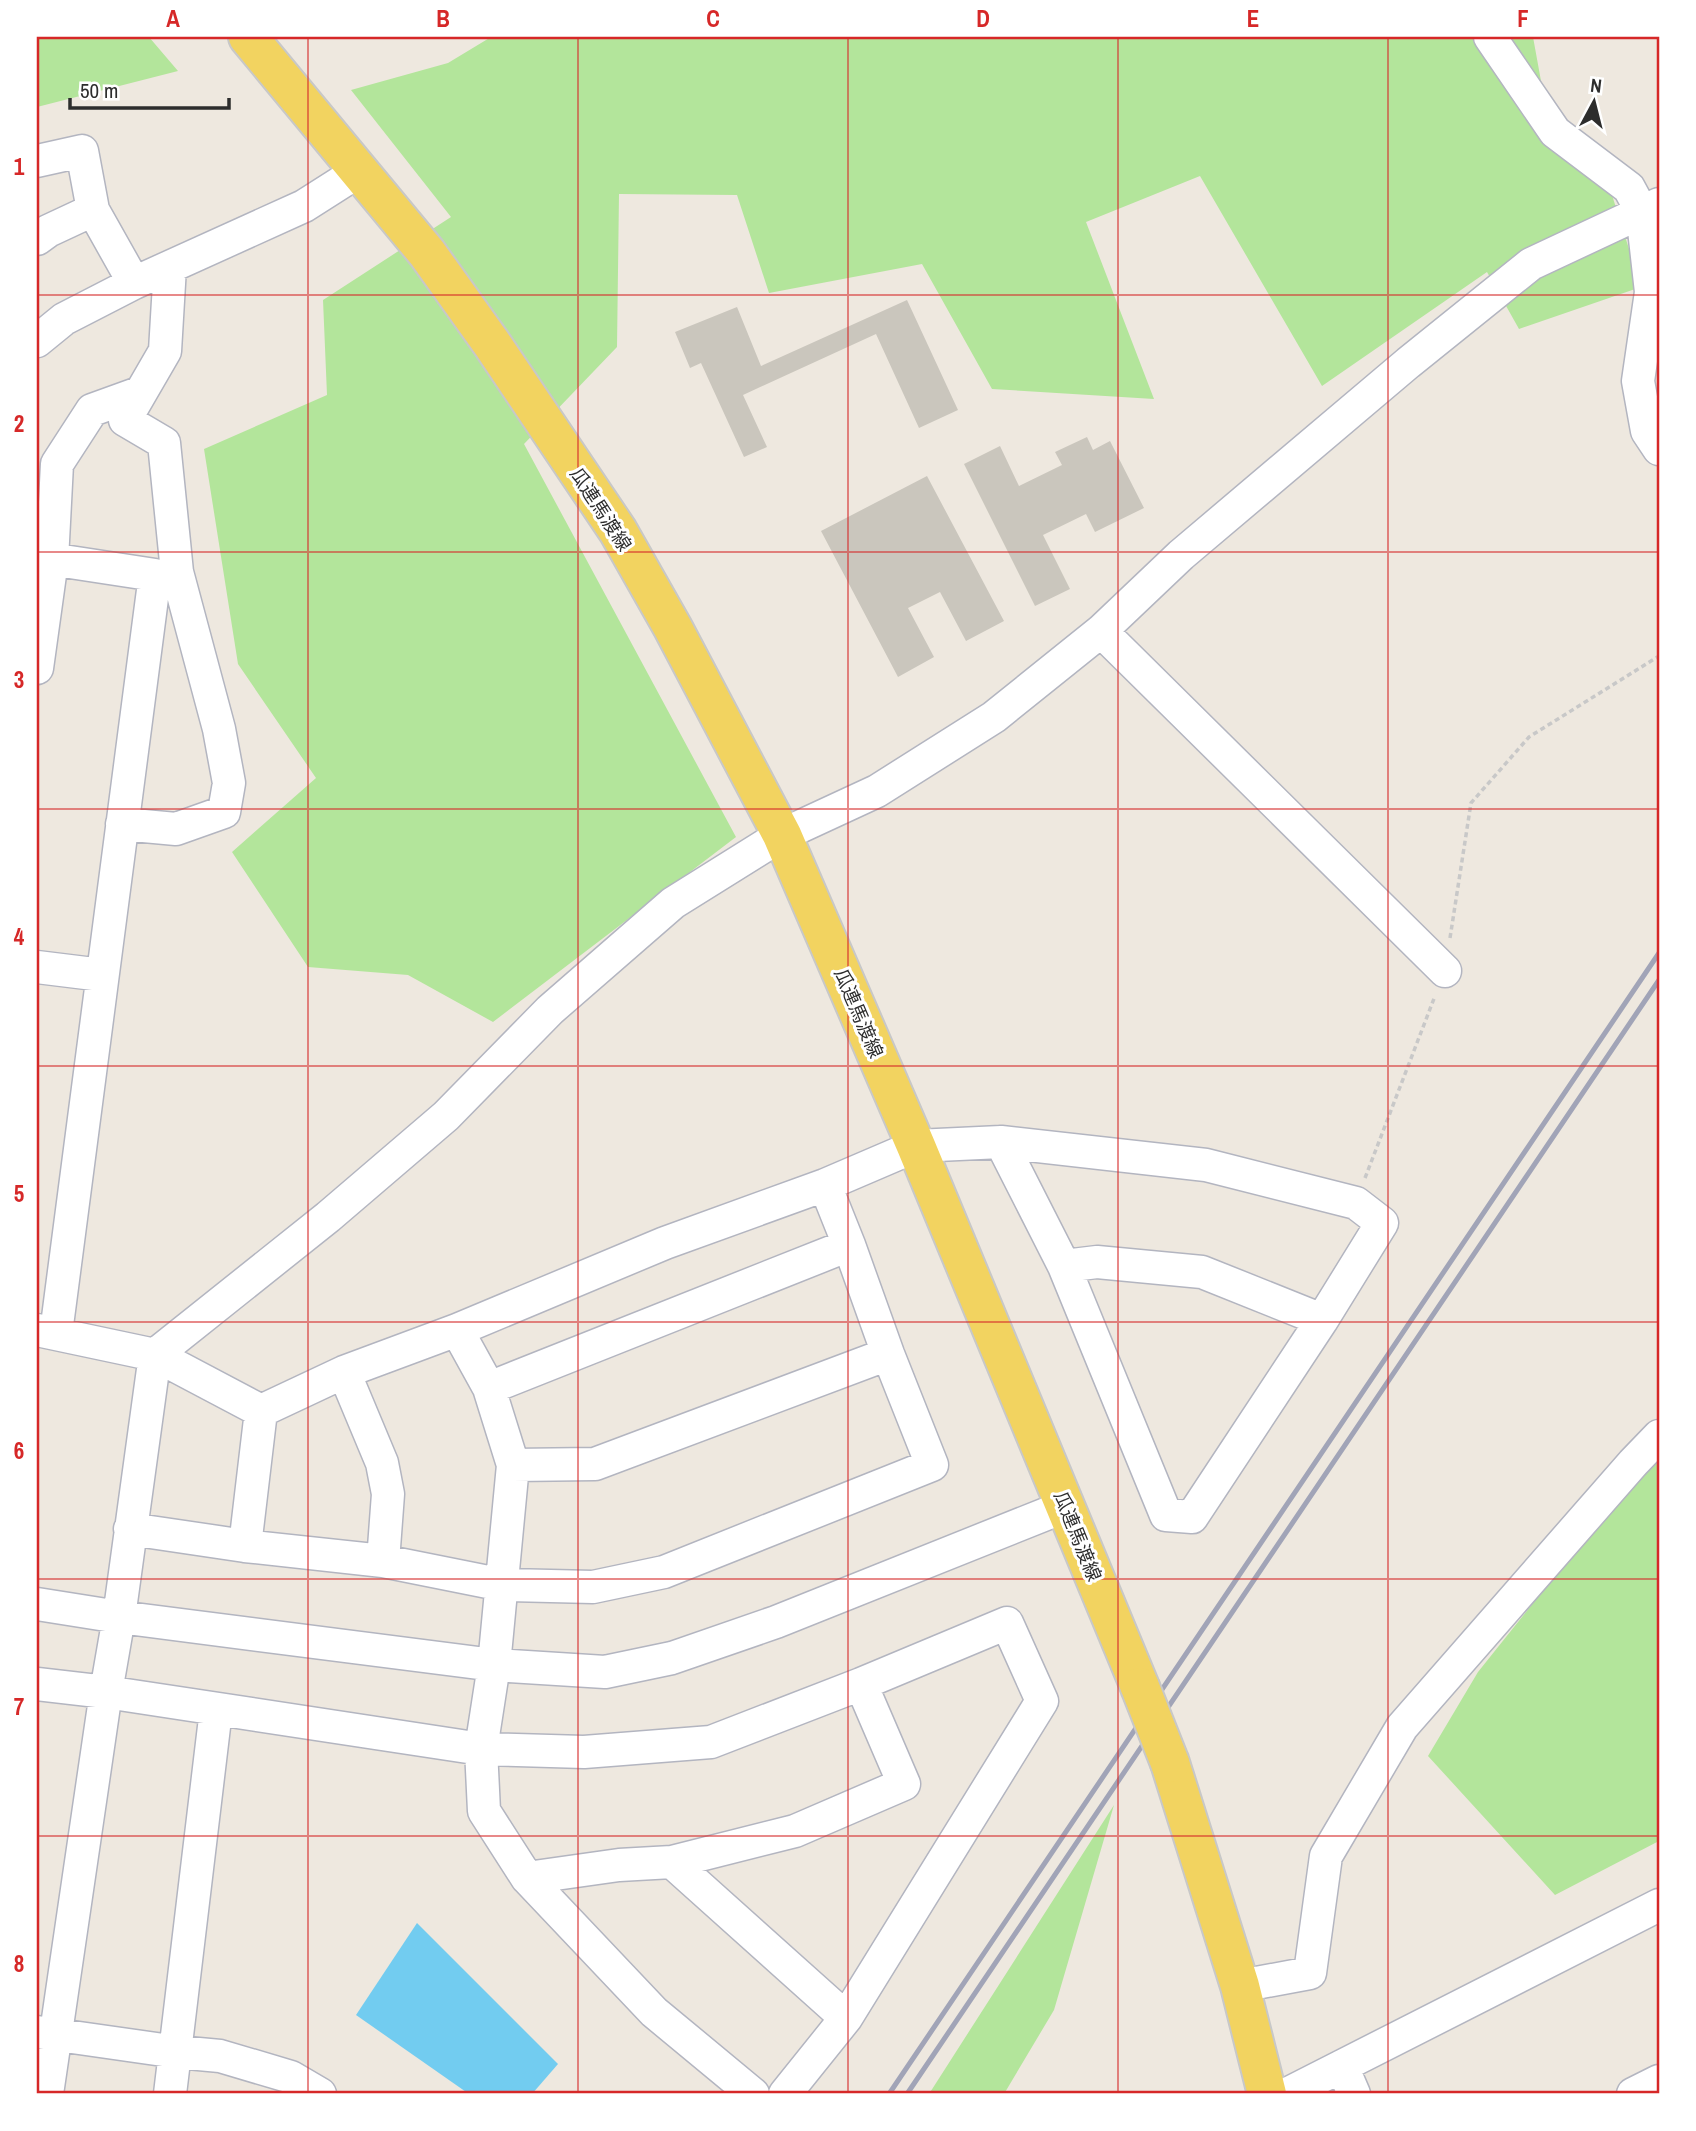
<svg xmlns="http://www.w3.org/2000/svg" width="1696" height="2131" font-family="'Archivo Narrow','Noto Sans JP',sans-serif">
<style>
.green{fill:#b3e59b}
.water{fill:#72ccf0}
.building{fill:#cac6bd}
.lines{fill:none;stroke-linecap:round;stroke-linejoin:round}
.minor-casing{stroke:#b3b5c0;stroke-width:35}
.major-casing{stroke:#c8c8c8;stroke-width:42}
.path{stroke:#c8c8c8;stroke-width:3.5;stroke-dasharray:5 3.5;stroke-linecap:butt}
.minor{stroke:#fff;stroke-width:32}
.major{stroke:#f2d360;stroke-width:38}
.rail{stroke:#a1a4b7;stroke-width:5}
.major-bridge-casing{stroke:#c8c8c8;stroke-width:42;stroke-linecap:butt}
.major-bridge{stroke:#f2d360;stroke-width:38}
.grid{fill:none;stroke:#d62828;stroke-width:2;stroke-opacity:0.55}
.labels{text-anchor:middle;stroke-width:6;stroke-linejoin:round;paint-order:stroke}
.street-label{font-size:19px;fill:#2d2d2d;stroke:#fff}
.neatline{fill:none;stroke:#d62828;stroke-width:2.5}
.grid-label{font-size:23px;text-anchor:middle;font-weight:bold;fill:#d62828}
</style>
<rect width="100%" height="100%" fill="#eee8df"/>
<!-- green -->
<path class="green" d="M 37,37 L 149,37 L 178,71 L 37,107 Z
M 491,37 L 1533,37 L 1553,147 L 1612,195 L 1641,287 L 1519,329 L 1487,272 L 1322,386 L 1200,176 L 1086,222 L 1154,399 L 992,389 L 922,264 L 769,293 L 737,195 L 619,194 L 617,347 L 524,444 L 736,837 L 493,1022 L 408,975 L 308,967 L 232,852 L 316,778 L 238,664 L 204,449 L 327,395 L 323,300 L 451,217 L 351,90 L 448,63 Z
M 1659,1455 L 1659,1841 L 1555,1895 L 1428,1756 L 1478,1672 L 1570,1557 Z
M 1114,1805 L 1054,2010 L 1004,2094 L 929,2094 Z"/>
<!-- water -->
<path class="water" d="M 417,1923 L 558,2064 L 532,2094 L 469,2094 L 356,2015 Z"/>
<!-- building -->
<path class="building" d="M 907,300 L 958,410 L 919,428 L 876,334 L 743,395 L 767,447 L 744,457 L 701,363 L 690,368 L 675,332 L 737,307 L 761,366 Z
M 1087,437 L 1093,450 L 1110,441 L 1144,508 L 1095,532 L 1086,514 L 1043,535 L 1070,589 L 1035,606 L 964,464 L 1000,446 L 1019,486 L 1062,465 L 1055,452 Z
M 927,476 L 1004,621 L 966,641 L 940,592 L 908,608 L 934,657 L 898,677 L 821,531 Z"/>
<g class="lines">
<!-- minor casing -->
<g class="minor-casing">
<path id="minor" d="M 1490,37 L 1555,132 L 1629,188 L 1642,212 L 1651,292 L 1638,381 L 1647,431 L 1659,449
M 37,161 L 82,151 L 93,210 L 134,283
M 37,239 L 48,231 L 93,210
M 37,341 L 64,319 L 134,283 L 304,206 L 359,171
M 37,557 L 155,575 L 56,1333
M 1101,631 L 1445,971
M 37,668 L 52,560 L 57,464 L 92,410 L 139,393
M 122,824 L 176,829 L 224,812 L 229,783 L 219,729 L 177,572 L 164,443 L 125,420 L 165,351 L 170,267
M 37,967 L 102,975
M 1001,1142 L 1064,1266 L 1166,1515 L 1192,1517 L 1322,1320 L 1382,1223 L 1356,1203 L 1206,1165 L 1001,1142 L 916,1146 L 825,1185 L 665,1243 L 457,1330 L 344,1372 L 261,1411 L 155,1355 L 328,1217 L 446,1116 L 550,1010 L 673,903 L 782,835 L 877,791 L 994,717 L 1101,631 L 1181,555 L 1408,363 L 1531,264 L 1659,204
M 1064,1266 L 1097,1262 L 1202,1272 L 1322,1320
M 37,1330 L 155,1355 L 119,1617 L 106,1692 L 47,2094
M 457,1330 L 489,1388 L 513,1465 L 494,1665 L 481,1749 L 484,1811 L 527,1878 L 654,2012 L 753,2094
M 344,1372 L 382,1463 L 388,1494 L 383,1561
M 489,1388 L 849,1245
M 513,1465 L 595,1464 L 888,1354
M 130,1529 L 245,1546 L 383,1561 L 503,1585 L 593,1587 L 664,1572 L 932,1465 L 888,1354 L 849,1245 L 825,1185
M 245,1546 L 261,1411
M 37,1604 L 119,1617 L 494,1665 L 605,1672 L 672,1658 L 776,1622 L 1066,1506
M 37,1684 L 106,1692 L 481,1749 L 584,1752 L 711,1742 L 861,1684 L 1007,1623 L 1042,1701 L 846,2018 L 785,2094
M 672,1862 L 846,2018
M 527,1878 L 619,1865 L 672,1862 L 795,1831 L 904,1784 L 861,1684
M 1240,1986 L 1310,1973 L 1326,1856 L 1402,1727 L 1633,1463 L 1659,1436
M 37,2032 L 177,2052 L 220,2056 L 291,2077 L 320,2094
M 1342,2066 L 1354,2094
M 170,2094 L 216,1710
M 1287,2094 L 1659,1905
M 1633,2094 L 1659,2081"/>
</g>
<!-- major casing -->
<g class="major-casing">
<path id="major" d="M 248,37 L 427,253 L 492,344 L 618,531 L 673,628 L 782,835 L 916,1146 L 1140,1687
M 1170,1763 L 1240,1986 L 1267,2094"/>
</g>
<!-- path -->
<path class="path" d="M 1450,938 L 1471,803 L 1529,737 L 1659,656
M 1365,1178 L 1435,996"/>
<!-- minor -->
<use href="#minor" class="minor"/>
<!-- major -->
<use href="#major" class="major"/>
<!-- rail -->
<path class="rail" d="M 889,2094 L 1659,953
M 907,2094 L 1659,980"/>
<!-- major-bridge casing -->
<g class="major-bridge-casing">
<path id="major-bridge" d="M 1140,1687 L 1170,1763"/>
</g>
<!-- major-bridge -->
<use href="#major-bridge" class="major-bridge"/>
</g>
<!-- grid -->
<path class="grid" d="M 308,37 L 308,2094M 578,37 L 578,2094M 848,37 L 848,2094M 1118,37 L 1118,2094M 1388,37 L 1388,2094M 37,295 L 1659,295M 37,552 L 1659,552M 37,809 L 1659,809M 37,1066 L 1659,1066M 37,1322 L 1659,1322M 37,1579 L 1659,1579M 37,1836 L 1659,1836"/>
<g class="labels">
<!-- street labels -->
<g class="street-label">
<text transform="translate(601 509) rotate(57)" y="7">瓜連馬渡線</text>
<text transform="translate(859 1013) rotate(67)" y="7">瓜連馬渡線</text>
<text transform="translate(1078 1536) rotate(68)" y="7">瓜連馬渡線</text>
</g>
</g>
<!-- border -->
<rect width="1696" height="2131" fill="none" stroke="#ffffff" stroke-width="77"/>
<!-- north arrow -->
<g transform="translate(1594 102) rotate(7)" stroke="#ffffff" stroke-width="5" paint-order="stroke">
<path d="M0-5L12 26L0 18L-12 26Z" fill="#2d2d2d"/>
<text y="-10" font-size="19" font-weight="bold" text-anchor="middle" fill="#2d2d2d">N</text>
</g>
<!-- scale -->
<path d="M70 98v10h159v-10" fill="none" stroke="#2d2d2d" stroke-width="3.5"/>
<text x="80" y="98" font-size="21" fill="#2d2d2d" stroke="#ffffff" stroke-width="5" paint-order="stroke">50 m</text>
<rect x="38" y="38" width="1620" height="2054" class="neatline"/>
<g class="grid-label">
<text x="173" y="27">A</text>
<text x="443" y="27">B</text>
<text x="713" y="27">C</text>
<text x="983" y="27">D</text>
<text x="1253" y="27">E</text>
<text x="1523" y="27">F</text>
<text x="19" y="175">1</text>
<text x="19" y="432">2</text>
<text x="19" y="688">3</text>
<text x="19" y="945">4</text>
<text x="19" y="1202">5</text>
<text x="19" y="1459">6</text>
<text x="19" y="1715">7</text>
<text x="19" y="1972">8</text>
</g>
</svg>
